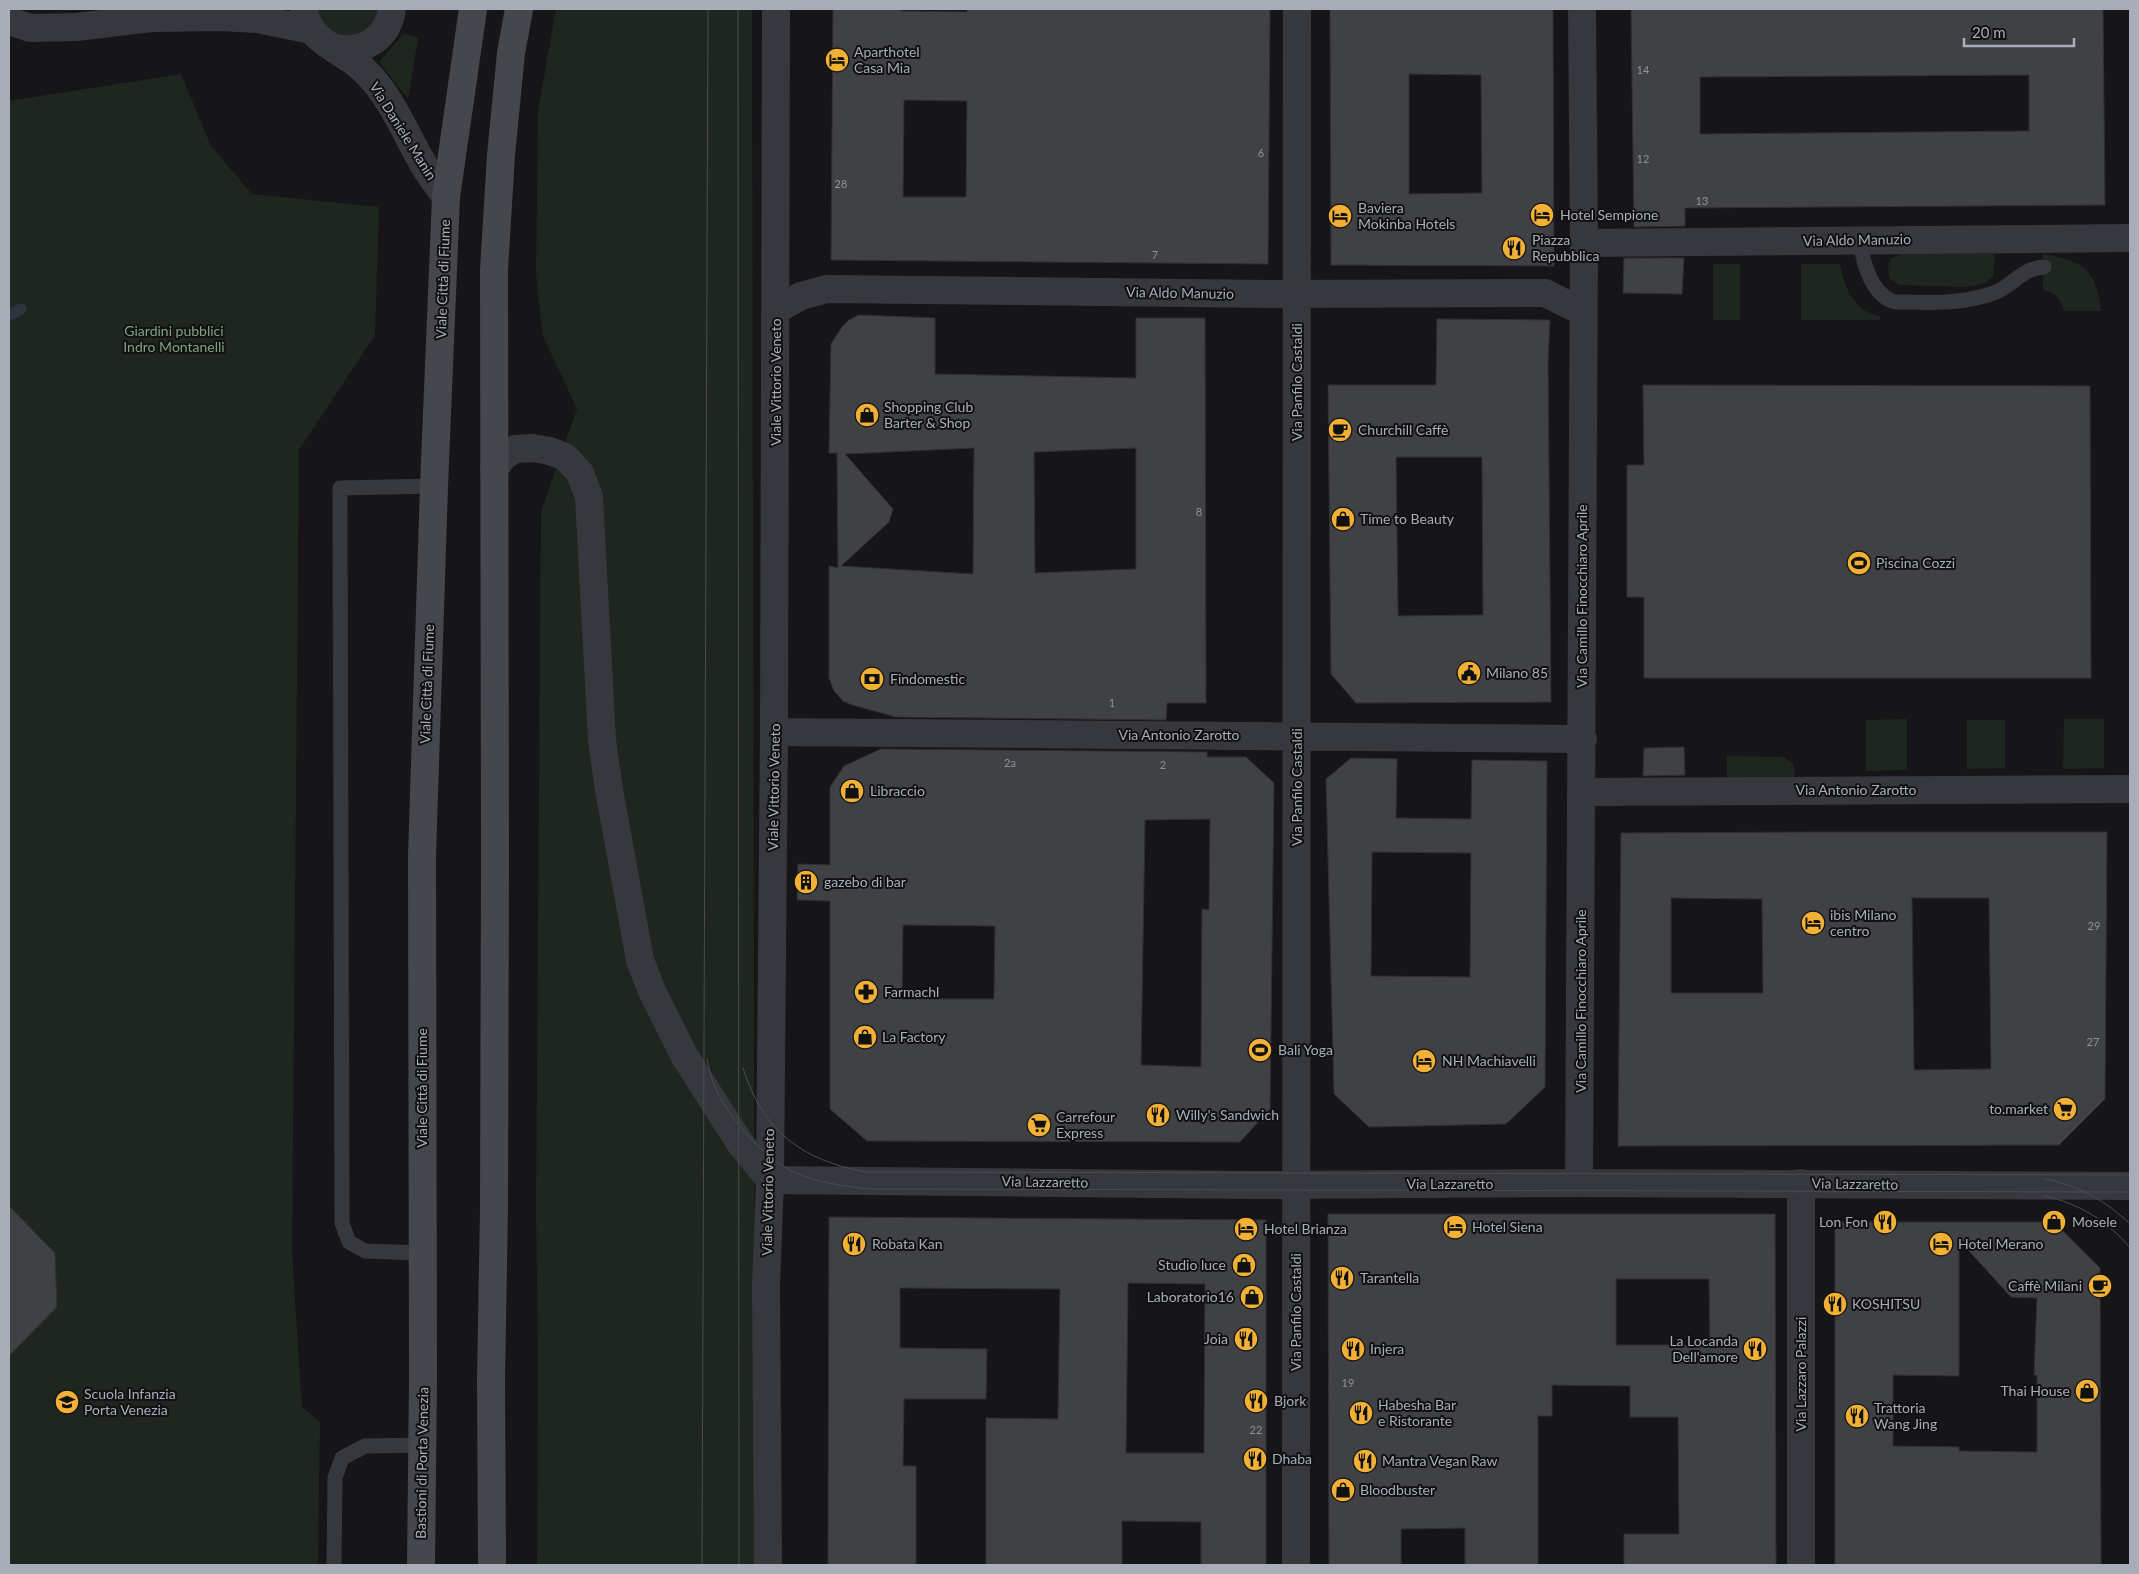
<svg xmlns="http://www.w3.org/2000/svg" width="2139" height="1574" font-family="Lato,sans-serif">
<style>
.green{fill:#1e261f}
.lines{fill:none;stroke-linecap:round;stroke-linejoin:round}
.stream{stroke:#2c353c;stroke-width:11}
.building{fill:#404145;stroke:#303034;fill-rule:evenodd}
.lane{stroke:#37383d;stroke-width:15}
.street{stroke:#37383d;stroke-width:28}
.secondary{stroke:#45474d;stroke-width:28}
.tram{stroke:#4a4c52;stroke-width:1}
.labels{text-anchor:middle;stroke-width:4;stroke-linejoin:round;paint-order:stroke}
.number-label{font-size:11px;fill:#8e929b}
.poi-label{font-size:14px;fill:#a8adb8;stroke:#111113;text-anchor:start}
.street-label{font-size:14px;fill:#a8adb8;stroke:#111113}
.park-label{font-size:14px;fill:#7fa381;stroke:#111113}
</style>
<rect width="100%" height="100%" fill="#161618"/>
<!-- green -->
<path class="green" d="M 317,9 L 379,9 L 377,19 L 362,35 C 343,37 335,40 324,23 C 320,18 318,15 317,9 Z
M 556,9 L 752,9 L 755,1565 L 537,1565 L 538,1362 L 536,1209 L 541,511 L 577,409 L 543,336 L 536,274 L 538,111 Z
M 404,33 L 418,38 L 408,99 L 379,62 Z
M 181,74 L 211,146 L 252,194 L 379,207 L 375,335 L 299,450 L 292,1252 L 302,1407 L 320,1422 L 318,1565 L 9,1565 L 9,101 Z
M 1902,254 L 1995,254 L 1993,277 L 1982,284 L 1964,287 L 1899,285 L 1889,278 L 1888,267 L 1891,258 Z
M 2043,254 C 2083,261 2096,268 2101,311 L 2064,311 C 2060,298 2056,292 2043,290 Z
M 1713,264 L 1740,264 L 1740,320 L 1713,320 Z
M 1801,264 L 1840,264 C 1844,287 1854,312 1880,316 L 1880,320 L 1801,320 Z
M 1907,719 L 1907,770 L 1866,771 L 1866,720 Z
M 2064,719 L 2104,719 L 2104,768 L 2063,769 Z
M 1967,720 L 2005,720 L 2005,768 L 1967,769 Z
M 1727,756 L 1784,757 L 1793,764 L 1796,774 L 1791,780 L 1727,780 Z"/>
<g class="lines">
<!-- stream -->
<path class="stream" d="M 9,315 L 21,309"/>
</g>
<!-- building -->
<path class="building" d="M 833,9 L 901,9 L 901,11 L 967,12 L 967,9 L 1270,9 L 1268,264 L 831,260 ZM 904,100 L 967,101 L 966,197 L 903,197 Z
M 1330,9 L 1553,9 L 1554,266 L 1331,265 ZM 1409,74 L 1481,75 L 1482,193 L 1409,194 Z
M 1631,9 L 2103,9 L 2105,205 L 1685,208 L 1685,226 L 1634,227 ZM 2029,75 L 2029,131 L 1700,134 L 1700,77 Z
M 1624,258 L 1684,258 L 1682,294 L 1623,293 Z
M 859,315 L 935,318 L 935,374 L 1136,378 L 1136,318 L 1205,318 L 1206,703 L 1167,703 L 1166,720 L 896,717 L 852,705 L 843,701 L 834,691 L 829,678 L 829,566 L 838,568 L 837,453 L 829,453 L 831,344 L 842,327 L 849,320 ZM 974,448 L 973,574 L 841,566 L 889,522 L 893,509 L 845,454 ZM 1136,448 L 1136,569 L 1035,573 L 1034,452 Z
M 1437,319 L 1550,320 L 1548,361 L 1551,702 L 1356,703 L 1331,674 L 1328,385 L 1436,385 ZM 1396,457 L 1482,457 L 1483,615 L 1398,616 Z
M 1643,385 L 2090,386 L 2091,678 L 1644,678 L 1644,597 L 1627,597 L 1627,465 L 1644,465 Z
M 1684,747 L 1685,775 L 1643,776 L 1644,748 Z
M 881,749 L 1207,752 L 1207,757 L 1246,757 L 1274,783 L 1270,1109 L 1240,1142 L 867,1141 L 830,1109 L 830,901 L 797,900 L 798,864 L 830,865 L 830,787 L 844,766 ZM 1210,819 L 1209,910 L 1202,909 L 1201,1067 L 1141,1065 L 1145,820 ZM 903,925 L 995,926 L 994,999 L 902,999 Z
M 1351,758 L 1397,759 L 1396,818 L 1471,819 L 1472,760 L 1547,761 L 1545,1087 L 1506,1124 L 1369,1127 L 1334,1094 L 1326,779 ZM 1372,852 L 1471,853 L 1470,977 L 1371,976 Z
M 1813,832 L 2107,832 L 2105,1099 L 2059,1145 L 1618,1146 L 1621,833 ZM 1671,898 L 1762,899 L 1763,993 L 1671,993 ZM 1912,898 L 1989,898 L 1991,1069 L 1914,1070 Z
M 9,1206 L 55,1253 L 57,1307 L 9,1356 Z
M 1328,1214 L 1775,1214 L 1776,1565 L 1624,1565 L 1624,1534 L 1679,1534 L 1678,1417 L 1630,1417 L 1630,1386 L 1552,1385 L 1552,1416 L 1538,1416 L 1538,1565 L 1465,1565 L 1465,1528 L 1401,1529 L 1401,1565 L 1329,1565 ZM 1616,1279 L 1709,1279 L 1710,1345 L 1616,1345 Z
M 829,1217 L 1266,1220 L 1266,1565 L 1201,1565 L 1201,1522 L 1122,1521 L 1122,1565 L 986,1565 L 986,1418 L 1058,1419 L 1060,1289 L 900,1288 L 900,1348 L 987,1349 L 986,1399 L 904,1399 L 903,1466 L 916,1466 L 916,1565 L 828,1565 ZM 1128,1283 L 1205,1284 L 1204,1453 L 1126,1453 Z
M 1835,1222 L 2054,1222 L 2100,1268 L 2101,1565 L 1835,1565 ZM 1959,1240 L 2011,1297 L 2037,1298 L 2034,1375 L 2037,1375 L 2037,1452 L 1959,1451 L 1959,1447 L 1893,1446 L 1893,1375 L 1959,1376 Z"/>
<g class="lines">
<!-- lane -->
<path class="lane" d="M 1861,239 C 1861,259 1871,293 1892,301 C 1896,303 1903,302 1907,302 C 1936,303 1963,303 1991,294 C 2012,288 2019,269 2044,267
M 422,1253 L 365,1251 L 349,1242 L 342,1223 L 340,499 L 340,488 L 434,486
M 334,1565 L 335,1478 L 342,1458 L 365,1446 L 421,1445"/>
<!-- street -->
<path class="street" d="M 304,9 C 307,43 345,50 366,72 C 391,97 405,132 422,162 C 428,174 438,185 446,197
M 9,21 L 30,28 L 77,27 L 151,18 L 220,17 L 258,19 L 311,30
M 336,48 C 364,53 388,38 392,9
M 1584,243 L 2130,238
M 776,310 L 801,296 L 827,289 L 1277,294 L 1545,293 L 1583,312
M 494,469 L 504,456 L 515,449 L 532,448 L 550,451 L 565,457 L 580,473 L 589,497 L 602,740 L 609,790 L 640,960 L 651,989 L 685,1057 L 740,1143 L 770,1180
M 774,732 L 1583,739
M 1582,792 L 2130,789
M 770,1180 L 1255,1185 L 1579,1183 L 2130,1186
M 1579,1183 L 1584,243 L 1582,9
M 1801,1183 L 1801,1565
M 768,1565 L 766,1285 L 770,1180 L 774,732 L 776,9
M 1296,1565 L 1297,9"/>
<!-- secondary -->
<path class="secondary" d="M 421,1565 L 423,1379 L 422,856 L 434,486 L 446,197 L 473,9
M 492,1565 L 491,1378 L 494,1208 L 495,861 L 494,270 L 501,155 L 511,53 L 519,9"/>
<!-- tram -->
<path class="tram" d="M 738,9 L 739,1565
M 707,1059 C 709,1068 711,1077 714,1085 C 727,1116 764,1159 794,1172 C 818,1183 844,1186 870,1189 L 2130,1192
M 743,1068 C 763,1132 802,1160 866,1172 L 2130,1175
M 2045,1179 C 2078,1185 2106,1201 2130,1224
M 2045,1196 C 2080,1204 2108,1221 2130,1248
M 702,1565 L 708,9"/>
</g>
<!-- icons -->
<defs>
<g id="hotel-disc" transform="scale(1.25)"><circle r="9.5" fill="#f2b134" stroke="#111113"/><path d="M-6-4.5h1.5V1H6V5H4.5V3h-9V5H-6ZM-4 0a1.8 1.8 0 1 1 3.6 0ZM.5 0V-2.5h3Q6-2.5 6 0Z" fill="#111"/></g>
<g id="restaurant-disc" transform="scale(1.25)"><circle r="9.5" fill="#f2b134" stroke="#111113"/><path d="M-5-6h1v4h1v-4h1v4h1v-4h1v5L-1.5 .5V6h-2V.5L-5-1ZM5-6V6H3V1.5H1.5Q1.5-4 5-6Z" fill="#111"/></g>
<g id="shop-disc" transform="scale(1.25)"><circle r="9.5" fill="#f2b134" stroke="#111113"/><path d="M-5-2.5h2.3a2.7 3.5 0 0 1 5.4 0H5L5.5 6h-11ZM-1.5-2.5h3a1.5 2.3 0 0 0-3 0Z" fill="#111"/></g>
<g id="cafe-disc" transform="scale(1.25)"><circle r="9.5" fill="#f2b134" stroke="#111113"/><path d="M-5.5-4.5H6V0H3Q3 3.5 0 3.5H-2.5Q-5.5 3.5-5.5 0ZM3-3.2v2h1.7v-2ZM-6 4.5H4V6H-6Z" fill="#111"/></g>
<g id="stadium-disc" transform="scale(1.25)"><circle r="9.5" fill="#f2b134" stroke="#111113"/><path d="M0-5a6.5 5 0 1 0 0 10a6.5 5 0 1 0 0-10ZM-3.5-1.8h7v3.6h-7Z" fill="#111"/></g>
<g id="civic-disc" transform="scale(1.25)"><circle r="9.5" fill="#f2b134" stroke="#111113"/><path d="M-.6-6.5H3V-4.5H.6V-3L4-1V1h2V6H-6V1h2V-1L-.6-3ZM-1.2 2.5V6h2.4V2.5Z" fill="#111"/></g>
<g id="bank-disc" transform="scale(1.25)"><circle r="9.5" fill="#f2b134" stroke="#111113"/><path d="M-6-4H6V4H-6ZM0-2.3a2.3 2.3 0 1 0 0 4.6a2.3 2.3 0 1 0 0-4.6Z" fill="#111"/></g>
<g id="building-disc" transform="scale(1.25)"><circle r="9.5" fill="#f2b134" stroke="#111113"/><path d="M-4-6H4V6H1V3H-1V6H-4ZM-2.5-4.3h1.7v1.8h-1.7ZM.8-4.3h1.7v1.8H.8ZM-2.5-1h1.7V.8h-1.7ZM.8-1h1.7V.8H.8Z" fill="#111"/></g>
<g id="pharmacy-disc" transform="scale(1.25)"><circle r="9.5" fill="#f2b134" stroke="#111113"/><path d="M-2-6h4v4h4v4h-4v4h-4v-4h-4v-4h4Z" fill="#111"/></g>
<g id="supermarket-disc" transform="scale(1.25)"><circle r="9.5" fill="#f2b134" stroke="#111113"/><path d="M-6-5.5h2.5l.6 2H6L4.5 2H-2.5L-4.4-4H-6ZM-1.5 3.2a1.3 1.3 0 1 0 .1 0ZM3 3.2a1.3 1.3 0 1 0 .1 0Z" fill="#111"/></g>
<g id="school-disc" transform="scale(1.25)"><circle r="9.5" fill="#f2b134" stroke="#111113"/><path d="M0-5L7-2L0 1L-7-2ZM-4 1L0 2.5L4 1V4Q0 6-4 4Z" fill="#111"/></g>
</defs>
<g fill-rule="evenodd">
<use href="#hotel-disc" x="837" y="60"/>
<use href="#hotel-disc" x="1542" y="215"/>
<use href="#hotel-disc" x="1340" y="216"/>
<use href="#restaurant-disc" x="1514" y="248"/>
<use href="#shop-disc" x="867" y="415"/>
<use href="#cafe-disc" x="1340" y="430"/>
<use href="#shop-disc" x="1343" y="519"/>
<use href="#stadium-disc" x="1859" y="563"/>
<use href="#civic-disc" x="1469" y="673"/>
<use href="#bank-disc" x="872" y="679"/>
<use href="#shop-disc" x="852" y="791"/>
<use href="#building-disc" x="806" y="882"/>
<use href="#hotel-disc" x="1813" y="923"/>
<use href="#pharmacy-disc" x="866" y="992"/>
<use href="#shop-disc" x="865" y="1037"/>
<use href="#stadium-disc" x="1260" y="1050"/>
<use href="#hotel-disc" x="1424" y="1061"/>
<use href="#supermarket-disc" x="2065" y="1109"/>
<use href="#restaurant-disc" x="1158" y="1115"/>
<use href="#supermarket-disc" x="1039" y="1125"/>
<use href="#restaurant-disc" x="1885" y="1222"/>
<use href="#shop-disc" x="2054" y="1222"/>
<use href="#hotel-disc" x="1455" y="1227"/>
<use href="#hotel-disc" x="1246" y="1229"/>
<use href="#restaurant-disc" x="854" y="1244"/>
<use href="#hotel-disc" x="1941" y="1244"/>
<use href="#shop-disc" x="1244" y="1265"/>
<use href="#restaurant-disc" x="1342" y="1278"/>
<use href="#cafe-disc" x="2100" y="1286"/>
<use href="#shop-disc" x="1252" y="1297"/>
<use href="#restaurant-disc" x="1835" y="1304"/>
<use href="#restaurant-disc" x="1246" y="1339"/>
<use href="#restaurant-disc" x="1353" y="1349"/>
<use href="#restaurant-disc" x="1755" y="1349"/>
<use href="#shop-disc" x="2087" y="1391"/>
<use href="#restaurant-disc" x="1256" y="1401"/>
<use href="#school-disc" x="67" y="1402"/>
<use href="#restaurant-disc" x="1361" y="1413"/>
<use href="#restaurant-disc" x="1857" y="1416"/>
<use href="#restaurant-disc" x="1255" y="1459"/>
<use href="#restaurant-disc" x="1365" y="1461"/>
<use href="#shop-disc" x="1343" y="1490"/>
</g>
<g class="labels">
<!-- number labels -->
<g class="number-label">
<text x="1643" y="74">14</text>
<text x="1261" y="157">6</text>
<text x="1643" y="163">12</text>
<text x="841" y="188">28</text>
<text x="1702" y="205">13</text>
<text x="1155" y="259">7</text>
<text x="1199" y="516">8</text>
<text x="1112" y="707">1</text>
<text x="1010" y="767">2a</text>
<text x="1163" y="769">2</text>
<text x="2094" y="930">29</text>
<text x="2093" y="1046">27</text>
<text x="1348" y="1387">19</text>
<text x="1256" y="1434">22</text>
</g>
<!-- poi labels -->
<g class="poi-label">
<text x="854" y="57">Aparthotel<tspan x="854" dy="16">Casa Mia</tspan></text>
<text x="1358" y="213">Baviera<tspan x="1358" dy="16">Mokinba Hotels</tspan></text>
<text x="1560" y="220">Hotel Sempione</text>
<text x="1532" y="245">Piazza<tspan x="1532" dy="16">Repubblica</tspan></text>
<text x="884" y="412">Shopping Club<tspan x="884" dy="16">Barter &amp; Shop</tspan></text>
<text x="1358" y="435">Churchill Caffè</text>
<text x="1360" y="524">Time to Beauty</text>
<text x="1876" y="568">Piscina Cozzi</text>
<text x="1486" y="678">Milano 85</text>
<text x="890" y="684">Findomestic</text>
<text x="870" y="796">Libraccio</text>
<text x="824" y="887">gazebo di bar</text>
<text x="1830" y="920">ibis Milano<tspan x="1830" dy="16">centro</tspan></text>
<text x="884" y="997">Farmachl</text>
<text x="882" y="1042">La Factory</text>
<text x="1278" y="1055">Bali Yoga</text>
<text x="1442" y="1066">NH Machiavelli</text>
<text x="2048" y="1114" text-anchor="end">to.market</text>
<text x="1176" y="1120">Willy's Sandwich</text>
<text x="1056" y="1122">Carrefour<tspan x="1056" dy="16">Express</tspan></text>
<text x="1868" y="1227" text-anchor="end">Lon Fon</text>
<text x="2072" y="1227">Mosele</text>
<text x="1472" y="1232">Hotel Siena</text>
<text x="1264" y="1234">Hotel Brianza</text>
<text x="872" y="1249">Robata Kan</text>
<text x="1958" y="1249">Hotel Merano</text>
<text x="1226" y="1270" text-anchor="end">Studio luce</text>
<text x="1360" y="1283">Tarantella</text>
<text x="2082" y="1291" text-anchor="end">Caffè Milani</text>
<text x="1234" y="1302" text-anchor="end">Laboratorio16</text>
<text x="1852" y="1309">KOSHITSU</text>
<text x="1228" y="1344" text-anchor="end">Joia</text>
<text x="1738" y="1346" text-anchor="end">La Locanda<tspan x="1738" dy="16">Dell'amore</tspan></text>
<text x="1370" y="1354">Injera</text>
<text x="2070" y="1396" text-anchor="end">Thai House</text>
<text x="84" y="1399">Scuola Infanzia<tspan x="84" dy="16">Porta Venezia</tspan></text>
<text x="1274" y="1406">Bjork</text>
<text x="1378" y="1410">Habesha Bar<tspan x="1378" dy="16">e Ristorante</tspan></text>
<text x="1874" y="1413">Trattoria<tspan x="1874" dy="16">Wang Jing</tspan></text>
<text x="1272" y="1464">Dhaba</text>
<text x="1382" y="1466">Mantra Vegan Raw</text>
<text x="1360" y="1495">Bloodbuster</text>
</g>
<!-- street labels -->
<g class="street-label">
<text transform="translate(403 131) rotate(58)" y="5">Via Daniele Manin</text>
<text transform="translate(1857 240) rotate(-1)" y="5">Via Aldo Manuzio</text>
<text transform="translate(443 279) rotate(-88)" y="5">Viale Città di Fiume</text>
<text transform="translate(1180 293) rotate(1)" y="5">Via Aldo Manuzio</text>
<text transform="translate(776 382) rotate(-90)" y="5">Viale Vittorio Veneto</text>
<text transform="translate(1297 382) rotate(-90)" y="5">Via Panfilo Castaldi</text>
<text transform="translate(1582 596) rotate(-90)" y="5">Via Camillo Finocchiaro Aprile</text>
<text transform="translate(427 684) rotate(-88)" y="5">Viale Città di Fiume</text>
<text x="1179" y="740">Via Antonio Zarotto</text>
<text transform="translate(774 787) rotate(-89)" y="5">Viale Vittorio Veneto</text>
<text transform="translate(1297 787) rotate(-90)" y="5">Via Panfilo Castaldi</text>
<text x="1856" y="795">Via Antonio Zarotto</text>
<text transform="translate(1581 1001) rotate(-90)" y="5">Via Camillo Finocchiaro Aprile</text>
<text transform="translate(422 1088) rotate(-90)" y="5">Viale Città di Fiume</text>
<text transform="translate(1045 1182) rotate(1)" y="5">Via Lazzaretto</text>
<text x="1450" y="1189">Via Lazzaretto</text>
<text transform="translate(1855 1184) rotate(1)" y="5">Via Lazzaretto</text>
<text transform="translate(768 1192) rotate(-89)" y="5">Viale Vittorio Veneto</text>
<text transform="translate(1296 1312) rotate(-90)" y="5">Via Panfilo Castaldi</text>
<text transform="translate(1801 1374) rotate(-90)" y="5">Via Lazzaro Palazzi</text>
<text transform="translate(422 1463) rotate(-89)" y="5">Bastioni di Porta Venezia</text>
</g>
<!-- park labels -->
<g class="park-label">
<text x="174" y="336">Giardini pubblici<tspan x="174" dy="16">Indro Montanelli</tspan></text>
</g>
</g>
<!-- border -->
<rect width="2139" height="1574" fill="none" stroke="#a8adb8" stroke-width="20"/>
<!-- scale -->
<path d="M1964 38v8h110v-8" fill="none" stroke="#a8adb8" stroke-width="2.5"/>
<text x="1972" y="38" font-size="15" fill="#a8adb8" stroke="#111113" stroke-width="4" paint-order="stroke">20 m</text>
</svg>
